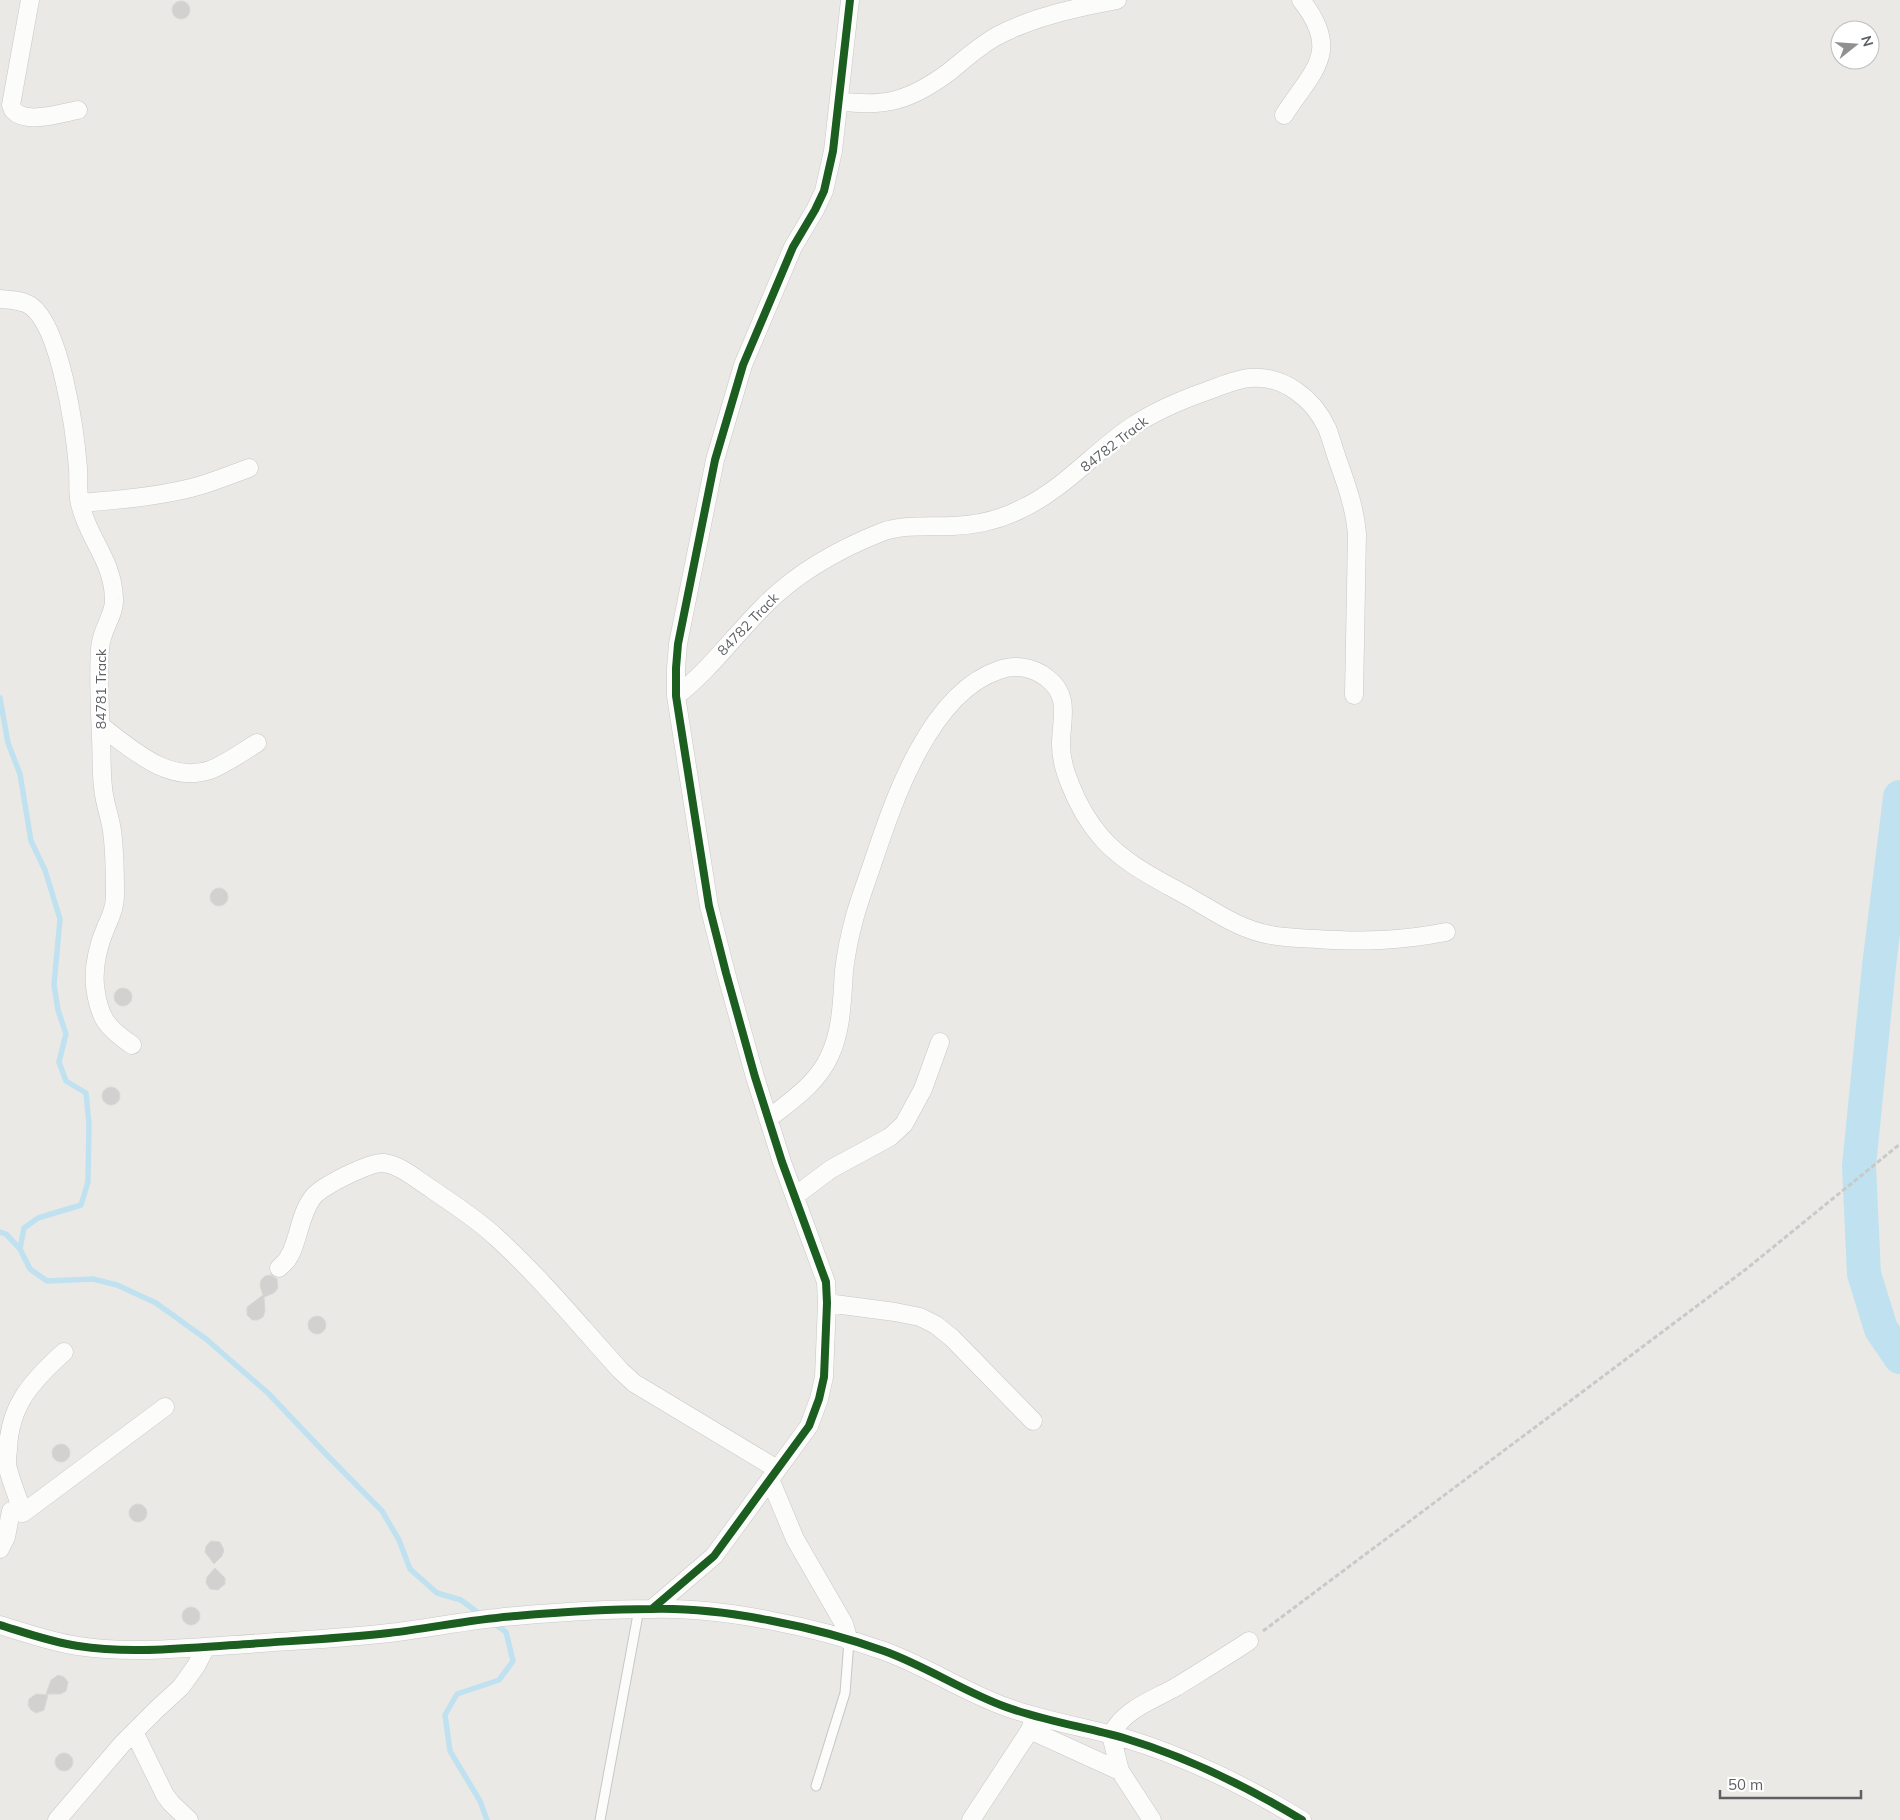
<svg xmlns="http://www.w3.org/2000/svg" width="1900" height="1820" font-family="Mulish,sans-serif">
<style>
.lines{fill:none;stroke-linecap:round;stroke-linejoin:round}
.stream{stroke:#c0e2f0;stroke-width:5.5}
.river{stroke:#c0e2f0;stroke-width:34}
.building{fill:#d3d1cf;stroke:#dad8d6}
.lane-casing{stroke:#c7c7c7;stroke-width:11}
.street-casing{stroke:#c7c7c7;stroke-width:19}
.path{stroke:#c7cac8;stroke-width:3;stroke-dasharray:5 2.5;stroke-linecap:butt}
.lane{stroke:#fcfcfb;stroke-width:9}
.street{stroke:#fcfcfb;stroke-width:18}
.cycleway-casing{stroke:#fff;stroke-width:11}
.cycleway{stroke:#1b5e20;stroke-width:8}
.labels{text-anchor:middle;stroke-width:4.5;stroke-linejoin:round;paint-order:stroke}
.street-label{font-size:14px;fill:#5c6063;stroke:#fff}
</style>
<rect width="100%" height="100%" fill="#ebe9e6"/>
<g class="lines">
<!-- stream -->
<path class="stream" d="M 0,698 L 8,743 L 20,774 L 31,841 L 45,870 L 60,919 L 54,985 L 58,1010 L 66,1034 L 59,1062 L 66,1081 L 86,1093 L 89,1124 L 88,1182 L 81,1205 L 38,1218 L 24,1228 L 20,1249
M 0,1232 L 6,1234 L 20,1249 L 30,1269 L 47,1281 L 93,1279 L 117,1285 L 156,1303 L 206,1339 L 268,1393 L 323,1451 L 382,1511 L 399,1540 L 410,1569 L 437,1593 L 461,1600 L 481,1615
M 487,1820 L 480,1801 L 450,1751 L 445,1715 L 457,1694 L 499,1680 L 513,1661 L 506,1632 L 493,1623"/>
<!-- river -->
<path class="river" d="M 1900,797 L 1879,966 L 1859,1166 L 1864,1274 L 1881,1329 L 1900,1357"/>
</g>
<!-- building -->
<path class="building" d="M172 10a9 9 0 1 1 18 0a9 9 0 1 1-18 0Z
M210 897a9 9 0 1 1 18 0a9 9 0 1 1-18 0Z
M114 997a9 9 0 1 1 18 0a9 9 0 1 1-18 0Z
M102 1096a9 9 0 1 1 18 0a9 9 0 1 1-18 0Z
M 271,1275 L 277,1279 L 278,1288 L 274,1293 L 264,1297 L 265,1311 L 263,1317 L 258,1320 L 252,1320 L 247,1315 L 247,1307 L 263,1295 L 260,1286 L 261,1280 L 265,1276 Z
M308 1325a9 9 0 1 1 18 0a9 9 0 1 1-18 0Z
M52 1453a9 9 0 1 1 18 0a9 9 0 1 1-18 0Z
M129 1513a9 9 0 1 1 18 0a9 9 0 1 1-18 0Z
M 211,1541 L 220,1542 L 224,1550 L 222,1556 L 214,1564 L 205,1552 L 206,1546 Z
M 215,1568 L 225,1578 L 225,1584 L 218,1590 L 210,1589 L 206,1583 L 207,1577 Z
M182 1616a9 9 0 1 1 18 0a9 9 0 1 1-18 0Z
M 58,1675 L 64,1677 L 68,1682 L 66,1691 L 61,1694 L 46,1694 L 51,1680 Z
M 36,1694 L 48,1695 L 44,1710 L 36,1713 L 31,1710 L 28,1705 L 29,1699 Z
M55 1762a9 9 0 1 1 18 0a9 9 0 1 1-18 0Z"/>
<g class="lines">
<!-- lane casing -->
<g class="lane-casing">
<path id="lane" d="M 816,1786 L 845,1693 L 849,1641
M 600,1820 L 639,1609"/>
</g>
<!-- street casing -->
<g class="street-casing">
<path id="street" d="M 30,0 L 11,105 L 13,110 C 26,125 61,113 78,110
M 839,101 C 885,108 911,100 949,72 C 965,59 979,46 997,36 C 1035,16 1076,8 1117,0
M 1284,115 C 1313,70 1342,52 1301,0
M 0,299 C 11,300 22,300 31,306 C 61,328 75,431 78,468 C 79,480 77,492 80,504 C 88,539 113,560 114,599 C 115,615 101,629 100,649 C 98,679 100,709 101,738 C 102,755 101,771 103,787 C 104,802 110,816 112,831 C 115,852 115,875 115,896 C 115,907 111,917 106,927 C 98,946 93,965 95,986 C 99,1018 106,1027 132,1045
M 80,503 C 117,500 154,497 191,488 C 211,483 230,475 249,468
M 676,696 C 709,671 733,637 763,607 C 795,574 839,549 882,532 C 905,524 929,527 953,526 C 976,525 1000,520 1021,509 C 1064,489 1093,453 1131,427 C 1155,411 1181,400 1207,391 C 1221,386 1236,379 1250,378 C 1283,375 1313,398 1327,428 C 1331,438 1334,450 1338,461 C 1347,486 1355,509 1357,534 L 1354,695
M 101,726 C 132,749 168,784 210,770 C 226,764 242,752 257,743
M 768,1119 C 792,1100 818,1083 830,1055 C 842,1029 842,999 844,971 C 846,953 850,934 855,916 C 860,898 867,880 873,862 C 894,799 930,693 999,670 C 1015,664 1033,667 1047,678 C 1071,696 1061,719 1061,745 C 1061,758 1065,772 1070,784 C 1077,802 1088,822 1101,837 C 1124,864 1159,880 1189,897 C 1215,912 1241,930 1271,935 C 1286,938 1301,938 1316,939 C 1363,942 1400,941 1446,932
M 795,1196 L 831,1169 L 890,1137 L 904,1124 L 923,1089 L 940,1042
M 279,1268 L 287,1260 L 291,1253 C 299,1236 301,1212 313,1197 C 322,1186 371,1161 384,1163 C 400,1165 416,1179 430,1188 C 453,1204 477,1219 497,1238 C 542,1279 580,1326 621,1371 L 634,1383 L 777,1469
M 827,1303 L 895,1312 L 920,1317 L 936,1325 L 952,1338 L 1033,1421
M 770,1479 L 795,1539 L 844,1624 L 849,1641
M 23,1513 L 165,1407
M 0,1549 L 6,1537 L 11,1511 L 23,1513 C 18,1498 12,1484 8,1469 C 6,1463 7,1456 8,1450 C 9,1405 33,1380 64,1352
M 653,1608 L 714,1556 L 809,1426 L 819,1399 L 824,1377 L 827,1303 L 826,1282 L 782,1162 L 755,1077 L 726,973 L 709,906 L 676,696 L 676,668 L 678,644 L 715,460 L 743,365 L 793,247 L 815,210 L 824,191 L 833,151 L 850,0
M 0,1625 C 26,1633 51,1642 78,1646 C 129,1654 183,1648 234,1645 C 285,1641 337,1639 389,1633 C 432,1628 473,1619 516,1616 C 561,1612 607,1609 651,1609 C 722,1607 817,1627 884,1651 C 926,1666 964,1692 1006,1707 C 1045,1721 1085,1727 1124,1738 C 1187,1757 1246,1786 1302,1820
M 1030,1730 L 1120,1771
M 134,1732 L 165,1795 L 171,1803 L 189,1820
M 57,1820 L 123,1743 L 156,1710 L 181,1687 L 196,1666 L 206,1647
M 971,1820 L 1030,1730 L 1035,1716
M 1152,1820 L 1120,1771 L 1111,1735 C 1124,1709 1153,1700 1176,1687 C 1200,1672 1225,1657 1249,1641"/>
</g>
<!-- path -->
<path class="path" d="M 1263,1631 L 1745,1270 L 1900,1144"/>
<!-- lane -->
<use href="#lane" class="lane"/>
<!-- street -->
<use href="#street" class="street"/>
<!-- cycleway casing -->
<g class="cycleway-casing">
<path id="cycleway" d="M 653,1608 L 714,1556 L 809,1426 L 819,1399 L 824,1377 L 827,1303 L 826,1282 L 782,1162 L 755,1077 L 726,973 L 709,906 L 676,696 L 676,668 L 678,644 L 715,460 L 743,365 L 793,247 L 815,210 L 824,191 L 833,151 L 850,0
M 0,1625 C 26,1633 51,1642 78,1646 C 129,1654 183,1648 234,1645 C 285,1641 337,1639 389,1633 C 432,1628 473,1619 516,1616 C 561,1612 607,1609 651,1609 C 722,1607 817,1627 884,1651 C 926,1666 964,1692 1006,1707 C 1045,1721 1085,1727 1124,1738 C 1187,1757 1246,1786 1302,1820"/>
</g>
<!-- cycleway -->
<use href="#cycleway" class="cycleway"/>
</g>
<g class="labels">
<!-- street labels -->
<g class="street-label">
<text transform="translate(1114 444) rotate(-38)" y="5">84782 Track</text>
<text transform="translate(748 624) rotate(-46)" y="5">84782 Track</text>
<text transform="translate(101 689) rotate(-90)" y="5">84781 Track</text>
</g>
</g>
<!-- north arrow -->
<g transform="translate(1855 45) rotate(73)"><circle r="24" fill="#ffffff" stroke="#bebfc1"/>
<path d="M0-4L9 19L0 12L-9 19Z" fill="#8e9091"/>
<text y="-8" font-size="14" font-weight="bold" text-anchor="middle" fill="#5c6063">N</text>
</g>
<!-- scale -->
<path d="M1720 1790v8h141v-8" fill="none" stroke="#5c6063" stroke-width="2.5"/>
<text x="1728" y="1790" font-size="15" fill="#5c6063" stroke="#ffffff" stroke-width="4" paint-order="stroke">50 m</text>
</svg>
